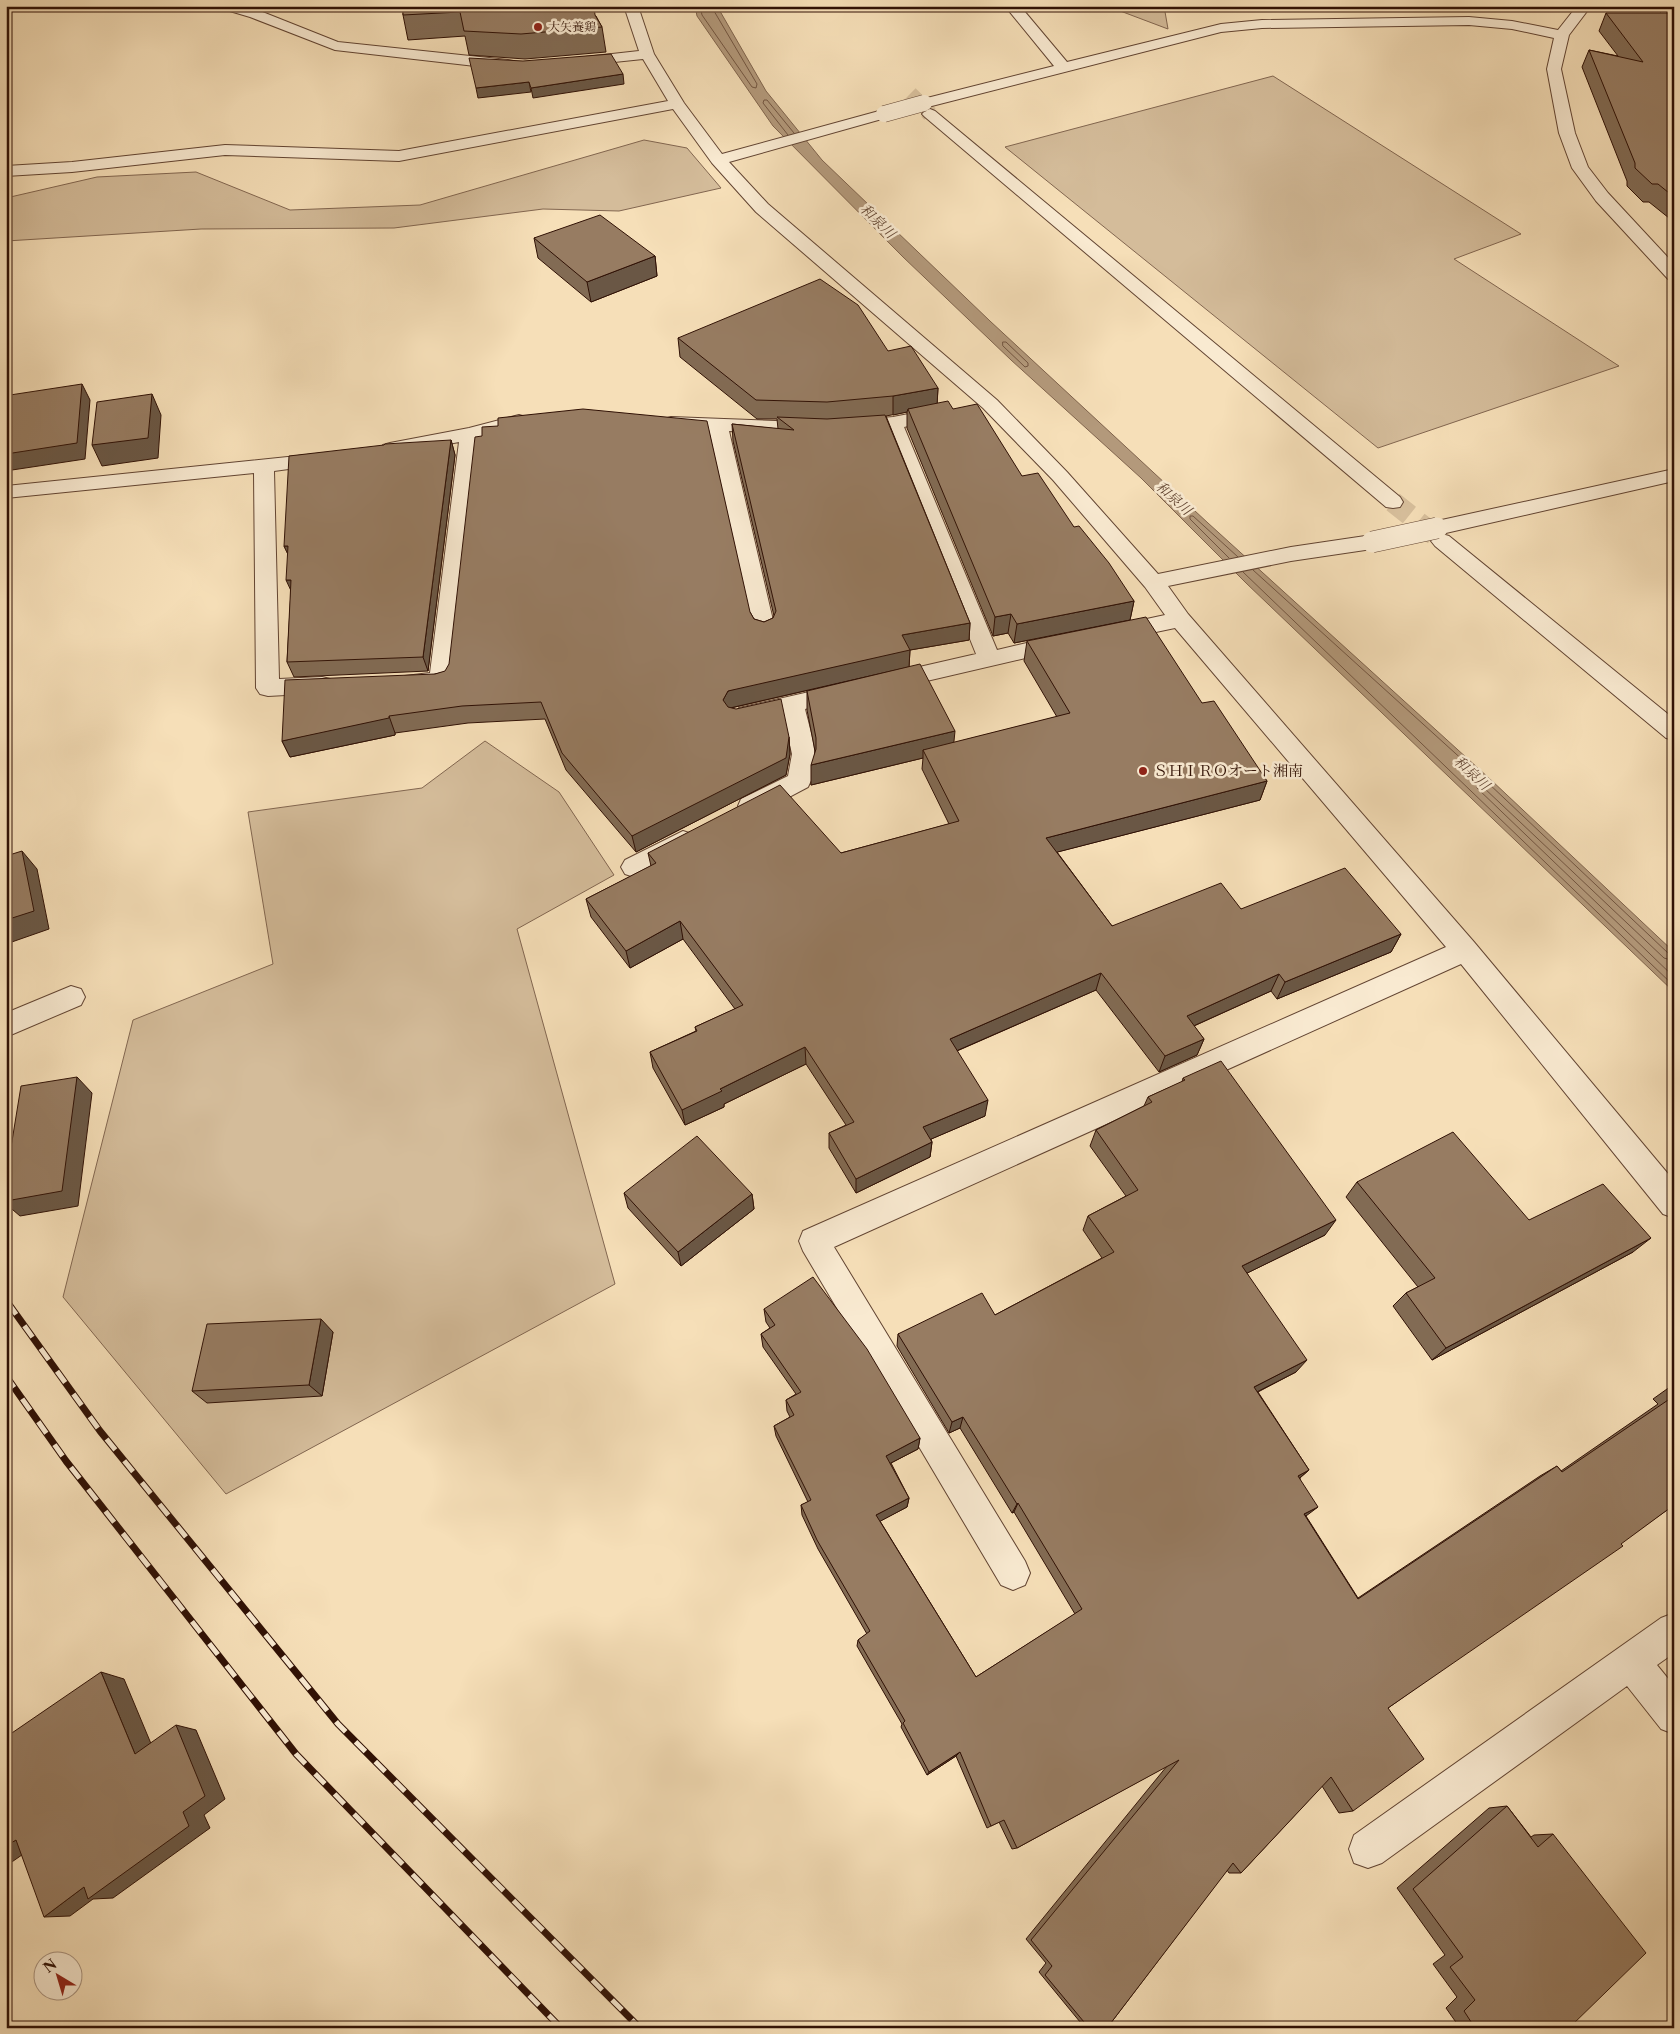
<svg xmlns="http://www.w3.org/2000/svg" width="1680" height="2034" font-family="'Libre Caslon Text','Noto Serif JP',serif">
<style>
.green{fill:#d4bc9a;stroke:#826650}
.water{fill:#b3997b;stroke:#7f634c}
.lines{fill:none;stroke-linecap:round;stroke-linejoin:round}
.shore{stroke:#725540;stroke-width:1}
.minor-tunnel-far1{stroke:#d8c09d;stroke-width:16;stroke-dasharray:16 8;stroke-linecap:butt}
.minor-tunnel{stroke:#d8c09d;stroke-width:21;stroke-dasharray:21 11;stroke-linecap:butt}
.minor-casing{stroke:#624432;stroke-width:2}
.minor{fill:#f9ead1;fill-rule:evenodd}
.rail-far1-casing{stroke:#301105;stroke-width:5.5}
.rail-casing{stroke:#301105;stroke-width:7}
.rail-far1{stroke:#f9ead1;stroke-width:4;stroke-dasharray:11;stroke-linecap:butt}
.rail{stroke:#f9ead1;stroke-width:5;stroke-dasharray:14;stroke-linecap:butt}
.minor-bridge-far1-casing{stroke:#624432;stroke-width:17;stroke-linecap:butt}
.minor-bridge-casing{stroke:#624432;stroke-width:22;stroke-linecap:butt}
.minor-bridge-far1{stroke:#f9ead1;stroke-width:16}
.minor-bridge{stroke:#f9ead1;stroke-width:21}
.wall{fill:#826b54;stroke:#301105}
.shaded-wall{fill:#6a5745;stroke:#301105}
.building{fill:#977c62;stroke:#301105}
.poi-dot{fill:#8f2418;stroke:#f9ead1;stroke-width:2}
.labels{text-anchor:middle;stroke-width:5;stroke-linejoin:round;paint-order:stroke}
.far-poi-label{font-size:12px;fill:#301105;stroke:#f9ead1;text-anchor:start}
.far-water-label{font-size:14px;font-style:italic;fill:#644734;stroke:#f9ead1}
.poi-label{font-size:15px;fill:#301105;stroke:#f9ead1;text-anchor:start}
</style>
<rect width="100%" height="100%" fill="#f6dfb8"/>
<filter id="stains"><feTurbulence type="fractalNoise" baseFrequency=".004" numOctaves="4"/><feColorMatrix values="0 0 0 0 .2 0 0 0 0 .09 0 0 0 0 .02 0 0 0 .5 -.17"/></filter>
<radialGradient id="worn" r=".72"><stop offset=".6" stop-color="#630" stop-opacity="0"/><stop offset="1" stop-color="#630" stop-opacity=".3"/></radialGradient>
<!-- green -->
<path class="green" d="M 1107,6 L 1164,6 L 1168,29 Z
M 1273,76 L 1521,234 L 1454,259 L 1619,366 L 1378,448 L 1005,147 Z
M 644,140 L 687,148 L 721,188 L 619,211 L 543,209 L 394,228 L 201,229 L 6,241 L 6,198 L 97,177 L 196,172 L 290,210 L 420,205 Z
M 485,741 L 559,792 L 614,875 L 517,929 L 615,1284 L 226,1494 L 63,1297 L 133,1020 L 273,964 L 248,812 L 422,788 Z"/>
<!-- water -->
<path class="water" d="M 695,6 L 717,6 L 766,91 L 822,160 L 990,321 L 1208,523 L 1490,779 L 1674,952 L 1674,992 L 1246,583 L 1141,478 L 1011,360 L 903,257 L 773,126 L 697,16 Z"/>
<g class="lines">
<!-- shore -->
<path class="shore" d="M 700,6 L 702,15 L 752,87 L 756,88 L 757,84 L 714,11 L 713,6
M 788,135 L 763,103 L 764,100 L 767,100 L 794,133
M 1003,342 L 1006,342 L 1028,363 L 1028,366 L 1025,367 L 1003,346 Z
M 1229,558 L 1190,519 L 1190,516 L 1193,516 L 1238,557
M 1253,570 L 1487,782 L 1668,953 L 1674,955
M 1243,572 L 1674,986
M 1674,961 L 1664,958 L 1483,787 L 1479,784 L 1477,785 L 1477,788 L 1674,977"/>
<!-- minor-tunnel-far1 -->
<path class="minor-tunnel-far1" d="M 910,94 L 930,114"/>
<!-- minor-tunnel -->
<path class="minor-tunnel" d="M 1393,502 L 1442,541"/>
<!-- minor casing -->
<g class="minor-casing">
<path id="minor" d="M 221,6 L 244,6 L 260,11 L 338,42 L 508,60 L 513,61 L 515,64 L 513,67 L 484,67 L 335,50 L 250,17 L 223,9 Z
M 624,6 L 638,6 L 654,54 L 684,103 L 722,154 L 879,111 L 889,111 L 892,114 L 889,117 L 729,162 L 768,204 L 997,400 L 1067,472 L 1158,574 L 1291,547 L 1372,535 L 1379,537 L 1383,542 L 1379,547 L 1372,549 L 1291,561 L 1168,586 L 1188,614 L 1474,942 L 1674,1181 L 1674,1218 L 1663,1214 L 1461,964 L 834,1247 L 1025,1561 L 1030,1573 L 1025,1585 L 1013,1590 L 1001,1585 L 803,1251 L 799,1241 L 803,1231 L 1446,947 L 1175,628 L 1113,641 L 1105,638 L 1102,633 L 1105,628 L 1165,615 L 1145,587 L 1053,480 L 983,408 L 756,212 L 712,163 L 673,109 L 399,161 L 225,155 L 72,172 L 6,176 L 6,166 L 72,162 L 225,145 L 399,151 L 668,101 L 643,59 L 576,66 L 571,65 L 569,62 L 571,59 L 576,58 L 639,51 Z
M 1005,6 L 1020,6 L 1067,62 L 1221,24 L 1262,20 L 1469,17 L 1512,21 L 1558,30 L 1577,6 L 1591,6 L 1569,35 L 1561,69 L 1575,133 L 1588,167 L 1608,193 L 1674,264 L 1674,280 L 1668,279 L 1596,201 L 1572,168 L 1559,133 L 1547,69 L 1554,38 L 1512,29 L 1469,25 L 1262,28 L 1221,32 L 924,108 L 919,106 L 916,103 L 919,100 L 1054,66 Z
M 1640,6 L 1674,6 L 1674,11 L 1647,10 Z
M 930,109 L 935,111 L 1400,497 L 1403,502 L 1400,507 L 1393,508 L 1386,507 L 925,117 L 922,114 L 925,111 Z
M 945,407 L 952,409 L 955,413 L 952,417 L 904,427 L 997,650 L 1061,635 L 1069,638 L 1072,643 L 1069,648 L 888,690 L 880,688 L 876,682 L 880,676 L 976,654 L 886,430 L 827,435 L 729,431 L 775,629 L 772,634 L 764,637 L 756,634 L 753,629 L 709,430 L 664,427 L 661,423 L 664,419 L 671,417 L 827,423 L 893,417 Z
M 519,415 L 526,417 L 529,421 L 526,425 L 479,438 L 453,681 L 449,687 C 435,691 419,692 405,688 L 401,682 L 405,676 L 430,673 L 459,442 L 390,455 L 383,453 L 380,449 L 383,445 L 390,443 L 469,428 Z
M 326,453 L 333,455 L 336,459 L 333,463 L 274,471 L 279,679 L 322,677 L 330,679 L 334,685 L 330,691 L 322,693 L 268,696 L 260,694 L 256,688 L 254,473 L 6,498 L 6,486 Z
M 1674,469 L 1674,481 L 1437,535 L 1430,533 L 1427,528 L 1430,523 L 1437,521 Z
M 1442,534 L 1449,536 L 1674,719 L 1674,740 L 1666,738 L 1435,546 L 1431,541 L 1435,536 Z
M 844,684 L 852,686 L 856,692 L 852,698 L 805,709 C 811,735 822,762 808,787 L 759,813 L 750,815 L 741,813 L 738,806 L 741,799 L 788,776 L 792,754 L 783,714 L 747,722 L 739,720 L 735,714 L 739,708 Z
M 683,831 L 692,834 L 696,841 L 692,848 L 643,874 L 634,877 L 625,874 L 621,867 L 625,860 Z
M 71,986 L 81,989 L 85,997 L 81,1005 L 6,1037 L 6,1013 Z
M 1674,1613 L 1674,1653 L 1657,1665 L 1674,1686 L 1674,1734 L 1661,1729 L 1627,1686 L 1382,1863 L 1368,1868 L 1354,1863 L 1349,1849 L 1354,1835 L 1661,1618 Z"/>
</g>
<!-- minor -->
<use href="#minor" class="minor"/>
<!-- rail-far1 casing -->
<g class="rail-far1-casing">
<path id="rail-far1" d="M 6,1300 L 9,1305"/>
</g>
<!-- rail casing -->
<g class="rail-casing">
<path id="rail" d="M 8,1303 L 100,1431 L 338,1724 L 640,2028
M 6,1376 L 66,1461 L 296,1754 L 561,2028"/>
</g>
<!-- rail-far1 -->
<use href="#rail-far1" class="rail-far1"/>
<!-- rail -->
<use href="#rail" class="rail"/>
<!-- minor-bridge-far1 casing -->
<g class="minor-bridge-far1-casing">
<path id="minor-bridge-far1" d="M 884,114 L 924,103"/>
</g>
<!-- minor-bridge casing -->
<g class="minor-bridge-casing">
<path id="minor-bridge" d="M 1372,542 L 1437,528"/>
</g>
<!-- minor-bridge-far1 -->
<use href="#minor-bridge-far1" class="minor-bridge-far1"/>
<!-- minor-bridge -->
<use href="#minor-bridge" class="minor-bridge"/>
</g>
<!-- wall -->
<path class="wall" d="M 403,6 L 596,16 L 602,27 L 606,52 L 525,59 L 469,55 L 465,36 L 408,40 L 403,15 Z
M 1662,6 L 1674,6 L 1674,222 L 1649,202 L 1643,202 L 1627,186 L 1627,181 L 1582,67 L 1589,50 L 1618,56 L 1599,31 L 1606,13 L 1661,13 L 1660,12 Z
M 534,238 L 655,256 L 657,276 L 591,302 L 538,258 Z
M 678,338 L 888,351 L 938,388 L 937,403 L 953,409 L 1022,476 L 1074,527 L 1134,601 L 1130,620 L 1014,643 L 1008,633 L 993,636 L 907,428 L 907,412 L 886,416 L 970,623 L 969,640 L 910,650 L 909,667 L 731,708 L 789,737 L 790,754 L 786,775 L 636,852 L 566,770 L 545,719 L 468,723 L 395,733 L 395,735 L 290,757 L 282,741 L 435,674 L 750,612 L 754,619 L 764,622 L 773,618 L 774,616 L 733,441 L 732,424 L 778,429 L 777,419 L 757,419 L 680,357 Z
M 451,440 L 455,455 L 428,671 L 294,677 L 287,662 L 291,591 L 288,554 L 284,546 Z
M 1027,641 L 1202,703 L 1267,781 L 1260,800 L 1057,852 L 1112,926 L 1241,909 L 1401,934 L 1391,952 L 1277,999 L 1271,991 L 1194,1026 L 1204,1039 L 1197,1055 L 1159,1072 L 1096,990 L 957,1051 L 985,1116 L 931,1139 L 932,1142 L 930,1157 L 856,1193 L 829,1148 L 829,1133 L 846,1125 L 806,1064 L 724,1104 L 724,1107 L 685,1125 L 653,1068 L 650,1052 L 696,1031 L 695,1027 L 735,1009 L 683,939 L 630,968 L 591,917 L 586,899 L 651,866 L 648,853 L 841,853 L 949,824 L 922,769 L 923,758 L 811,785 L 815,751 L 807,710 L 807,691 L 953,743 L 1057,717 L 1024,661 Z
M 1183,1078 L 1325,1235 L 1247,1273 L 1296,1372 L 1258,1392 L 1309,1470 L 1300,1478 L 1306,1516 L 1358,1598 L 1540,1476 L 1557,1466 L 1561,1471 L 1658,1404 L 1653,1399 L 1674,1384 L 1674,1505 L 1388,1708 L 1353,1811 L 1339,1813 L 1322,1786 L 1241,1873 L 1229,1873 L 1227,1870 L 1107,2028 L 1085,2028 L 1039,1972 L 1046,1963 L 1026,1939 L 1167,1766 L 1017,1848 L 1012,1849 L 999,1822 L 987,1828 L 956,1756 L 927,1775 L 901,1727 L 902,1724 L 857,1646 L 858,1640 L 867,1634 L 818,1549 L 802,1515 L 801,1505 L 808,1502 L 776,1436 L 774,1426 L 790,1417 L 787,1411 L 786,1400 L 796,1394 L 763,1347 L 761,1334 L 770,1328 L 766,1322 L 764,1309 L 920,1438 L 918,1449 L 891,1463 L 909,1498 L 907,1507 L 880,1521 L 976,1677 L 1075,1614 L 1014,1512 L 1012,1513 L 960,1428 L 949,1433 L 897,1346 L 898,1334 L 995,1315 L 1102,1258 L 1083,1230 L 1088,1216 L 1126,1196 L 1090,1146 L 1096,1130 L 1144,1106 L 1148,1097 L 1182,1082 Z
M 1357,1182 L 1529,1220 L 1633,1252 L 1432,1360 L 1393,1306 L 1406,1293 L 1418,1287 L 1346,1197 Z
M 624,1193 L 752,1194 L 754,1209 L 681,1266 L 628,1208 Z
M 333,1332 L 322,1396 L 207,1403 L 192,1391 Z
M 1507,1806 L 1531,1837 L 1534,1835 L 1553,1834 L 1569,2028 L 1460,2028 L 1446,2008 L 1457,1997 L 1433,1964 L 1445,1955 L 1397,1888 L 1489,1808 Z"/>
<!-- shaded-wall -->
<path class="shaded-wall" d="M 623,74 L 624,84 L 533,98 L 531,88 Z
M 529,82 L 531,92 L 478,98 L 476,88 Z
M 655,256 L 657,276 L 591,302 L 587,282 Z
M 82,384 L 90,400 L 85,459 L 12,470 L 6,461 L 6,454 Z
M 938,388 L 937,406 L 908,409 L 907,412 L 893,415 L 893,396 Z
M 152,394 L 161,415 L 158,458 L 102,466 L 92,445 Z
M 451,440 L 455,455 L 428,671 L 423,657 Z
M 284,546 L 288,546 L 291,561 Z
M 286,580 L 291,580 L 293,595 Z
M 1134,601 L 1130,620 L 1014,643 L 1017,624 Z
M 1011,614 L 1008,633 L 993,636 L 995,617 Z
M 970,623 L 969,640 L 910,650 L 909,667 L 730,708 L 724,717 L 723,700 L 728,691 L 902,635 Z
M 389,716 L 395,733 L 395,735 L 290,757 L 282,741 Z
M 955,731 L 953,751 L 923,750 L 923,758 L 811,785 L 811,765 Z
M 789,737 L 790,754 L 786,775 L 636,852 L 632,836 Z
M 1267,781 L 1260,800 L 1042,856 L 1046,838 Z
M 22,851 L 37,869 L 49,929 L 6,944 L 6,920 Z
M 680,921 L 683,939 L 630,968 L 626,951 Z
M 1401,934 L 1391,952 L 1277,999 L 1285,982 Z
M 1101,973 L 1096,990 L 947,1055 L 950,1039 Z
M 1279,974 L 1271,991 L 1180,1032 L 1187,1016 Z
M 1204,1039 L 1197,1055 L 1159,1072 L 1165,1056 Z
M 805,1047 L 806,1064 L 724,1104 L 724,1107 L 685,1125 L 682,1110 L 720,1089 Z
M 77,1077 L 92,1093 L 78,1206 L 20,1216 L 6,1204 L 6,1201 Z
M 988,1100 L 985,1116 L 922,1143 L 923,1127 Z
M 932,1142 L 930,1157 L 856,1193 L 856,1179 Z
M 752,1194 L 754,1209 L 681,1266 L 678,1252 Z
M 1336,1220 L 1325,1235 L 1233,1280 L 1242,1266 Z
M 1651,1238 L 1633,1252 L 1432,1360 L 1446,1348 Z
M 321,1319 L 333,1332 L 322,1396 L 309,1385 Z
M 1307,1360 L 1296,1372 L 1245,1398 L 1254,1387 Z
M 963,1417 L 960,1428 L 949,1433 L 952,1422 Z
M 920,1438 L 918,1449 L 885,1466 L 886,1456 Z
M 1309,1470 L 1297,1480 L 1298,1476 Z
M 909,1498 L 907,1507 L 875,1524 L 876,1515 Z
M 1018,1503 L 1014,1512 L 1012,1513 L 1017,1504 Z
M 1318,1507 L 1306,1516 L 1304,1514 Z
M 101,1672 L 124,1679 L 157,1758 L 135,1754 Z
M 176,1725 L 196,1730 L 225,1799 L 204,1815 L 210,1828 L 113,1898 L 93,1899 L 70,1916 L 44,1917 L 183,1812 Z
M 960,1752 L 956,1756 L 927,1775 L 929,1772 Z
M 16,1840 L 42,1841 L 6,1866 L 6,1846 Z"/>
<!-- building -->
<path class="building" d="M 403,6 L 594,6 L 595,15 L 602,27 L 521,34 L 464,31 L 460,12 L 403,15 Z
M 1606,13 L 1674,13 L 1674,197 L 1658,184 L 1652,184 L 1635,168 L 1635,163 L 1589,50 L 1643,62 Z
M 611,54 L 623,74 L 531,88 L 529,82 L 476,88 L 469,58 L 523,61 Z
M 600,215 L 655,256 L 587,282 L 534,238 Z
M 820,279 L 858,305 L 888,351 L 911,346 L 938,388 L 893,396 L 827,402 L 756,400 L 678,338 Z
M 82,384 L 77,443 L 6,454 L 6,425 L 10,395 Z
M 152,394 L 148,438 L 92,445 L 97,402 Z
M 948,401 L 953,409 L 977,404 L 1022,476 L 1038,473 L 1074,527 L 1079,526 L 1109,563 L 1134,601 L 1017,624 L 1011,614 L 995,617 L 908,409 Z
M 583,409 L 707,421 L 750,612 L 754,619 L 764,622 L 773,618 L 776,611 L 732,424 L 794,430 L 777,417 L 827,419 L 885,415 L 970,623 L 902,635 L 910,650 L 728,691 L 723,700 L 728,707 L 736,709 L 781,699 L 789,737 L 786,758 L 632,836 L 562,753 L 541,702 L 462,706 L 389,716 L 389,718 L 282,741 L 285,680 L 435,674 L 445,671 L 449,664 L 475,437 L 482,436 L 482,427 L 498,426 L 498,418 Z
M 451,440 L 423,657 L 287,662 L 291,580 L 286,580 L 288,546 L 284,546 L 289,456 L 384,445 L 385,444 Z
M 1146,617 L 1202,703 L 1214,701 L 1267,781 L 1046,838 L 1112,926 L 1221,883 L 1241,909 L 1345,868 L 1401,934 L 1285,982 L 1279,974 L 1187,1016 L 1204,1039 L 1165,1056 L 1101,973 L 950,1039 L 988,1100 L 923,1127 L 932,1142 L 856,1179 L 829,1133 L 854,1122 L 805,1047 L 720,1089 L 722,1091 L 682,1110 L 650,1052 L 697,1031 L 695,1027 L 743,1005 L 680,921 L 626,951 L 586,899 L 656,863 L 648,853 L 780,785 L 841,853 L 959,821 L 923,750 L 1070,713 L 1027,641 Z
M 920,664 L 955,731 L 811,765 L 816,749 L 816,738 L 807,691 Z
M 22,851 L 34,911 L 6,920 L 6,856 Z
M 1221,1061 L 1336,1220 L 1242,1266 L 1307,1360 L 1254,1387 L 1309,1470 L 1298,1476 L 1318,1507 L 1304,1514 L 1358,1599 L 1557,1466 L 1562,1472 L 1674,1396 L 1674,1505 L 1621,1544 L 1623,1546 L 1388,1708 L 1424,1759 L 1353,1811 L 1331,1777 L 1241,1873 L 1233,1863 L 1107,2028 L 1089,2028 L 1045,1975 L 1052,1966 L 1031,1940 L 1179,1760 L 1017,1848 L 1004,1820 L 991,1826 L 960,1752 L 929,1772 L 903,1723 L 905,1721 L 858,1640 L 870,1631 L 817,1540 L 801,1505 L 811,1500 L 774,1426 L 794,1415 L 786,1400 L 801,1392 L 761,1334 L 775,1325 L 764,1309 L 813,1277 L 867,1349 L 920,1438 L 886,1456 L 909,1498 L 876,1515 L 976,1677 L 1082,1609 L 1018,1503 L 1017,1504 L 963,1417 L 952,1422 L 898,1334 L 982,1293 L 995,1315 L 1114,1252 L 1088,1216 L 1138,1190 L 1096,1130 L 1152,1102 L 1148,1097 L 1185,1080 L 1183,1078 Z
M 77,1077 L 62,1191 L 6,1201 L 6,1178 L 21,1086 Z
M 1453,1132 L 1529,1220 L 1603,1184 L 1651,1238 L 1446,1348 L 1406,1293 L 1435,1278 L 1357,1182 Z
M 697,1136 L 752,1194 L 678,1252 L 624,1193 Z
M 321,1319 L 309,1385 L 192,1391 L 207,1324 Z
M 101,1672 L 135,1754 L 176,1725 L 205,1796 L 183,1812 L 189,1826 L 88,1899 L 84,1887 L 44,1917 L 16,1840 L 6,1846 L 6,1737 Z
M 1507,1806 L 1538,1847 L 1553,1834 L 1646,1953 L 1569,2028 L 1475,2028 L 1464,2011 L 1475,2000 L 1450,1967 L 1463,1957 L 1413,1889 Z"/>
<!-- markers -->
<g class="poi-dot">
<circle cx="538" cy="27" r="5"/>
<circle cx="1143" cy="771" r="5"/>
</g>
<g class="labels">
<!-- far-poi labels -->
<g class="far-poi-label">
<text x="548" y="31">大矢養鶏</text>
</g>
<!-- far-water labels -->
<g class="far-water-label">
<text transform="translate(878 221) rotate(44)" y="5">和泉川</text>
<text transform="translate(1174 498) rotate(42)" y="5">和泉川</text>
<text transform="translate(1472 773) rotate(43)" y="5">和泉川</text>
</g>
<!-- poi labels -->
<g class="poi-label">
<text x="1153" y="776">ＳＨＩＲＯオート湘南</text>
</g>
</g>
<!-- margin -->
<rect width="1680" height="2034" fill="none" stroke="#f6dfb8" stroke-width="25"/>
<rect x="8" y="8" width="1665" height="2019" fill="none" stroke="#301105" stroke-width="2.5"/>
<rect x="12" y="12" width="1655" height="2009" fill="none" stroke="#301105"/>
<!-- north arrow -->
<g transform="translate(58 1976) rotate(322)"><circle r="24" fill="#f9ead1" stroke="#a9937f"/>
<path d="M0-4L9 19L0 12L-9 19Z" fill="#8f2418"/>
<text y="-8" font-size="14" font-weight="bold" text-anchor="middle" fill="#301105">N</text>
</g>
<rect width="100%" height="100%" filter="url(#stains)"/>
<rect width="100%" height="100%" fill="url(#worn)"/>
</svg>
